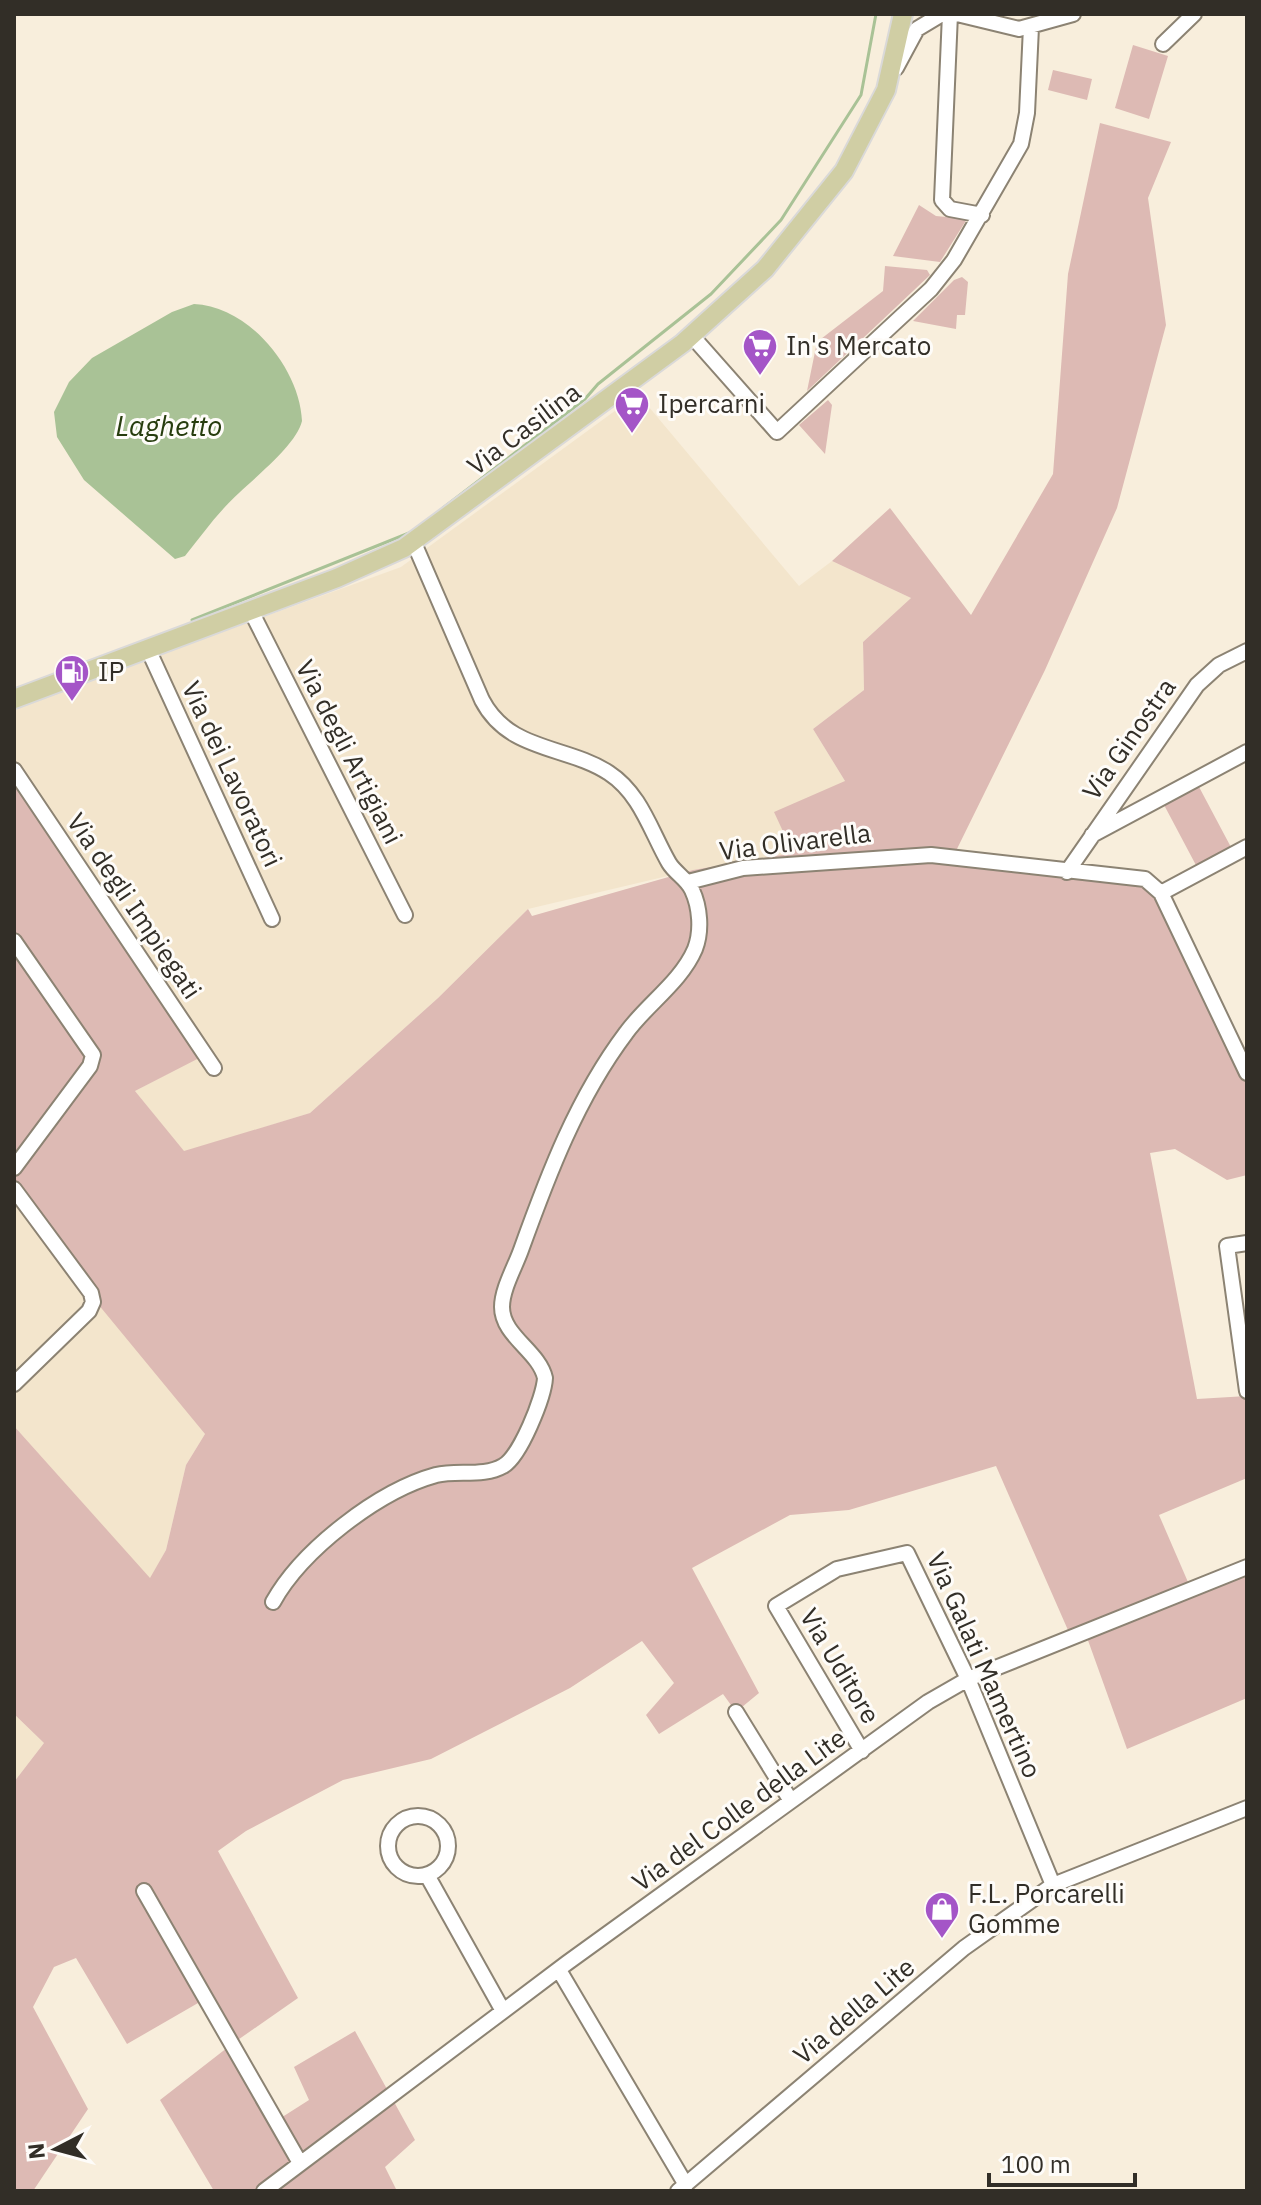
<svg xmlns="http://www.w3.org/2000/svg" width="1261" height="2205" font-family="'IBM Plex Sans',sans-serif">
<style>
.built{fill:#f3e5cc}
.green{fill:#ddbab4}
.water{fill:#a9c296}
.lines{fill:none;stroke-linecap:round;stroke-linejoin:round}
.stream{stroke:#a9c296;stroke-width:3}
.minor-casing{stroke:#8c8373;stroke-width:18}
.major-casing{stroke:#dad9d8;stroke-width:22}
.minor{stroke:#fff;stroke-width:14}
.major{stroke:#d0cea4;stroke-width:18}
.labels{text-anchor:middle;stroke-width:6;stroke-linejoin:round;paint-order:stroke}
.poi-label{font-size:26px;fill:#322e27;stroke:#fefcf9;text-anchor:start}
.street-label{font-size:26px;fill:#322e27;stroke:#fefcf9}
.water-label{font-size:28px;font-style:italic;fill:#273d0e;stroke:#fefcf9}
</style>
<rect width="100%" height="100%" fill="#f8eedc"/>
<!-- built -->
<path class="built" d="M 638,394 L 799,586 L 832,561 L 911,598 L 863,642 L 864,690 L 813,729 L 845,781 L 794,853 L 693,870 L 528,909 L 438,998 L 310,1113 L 184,1152 L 135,1091 L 205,1054 L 14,763 L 14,708 L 401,567 Z
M 14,1189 L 205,1434 L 186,1465 L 166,1550 L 150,1579 L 14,1426 Z
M 14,1714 L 44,1743 L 14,1782 Z"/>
<!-- green -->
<path class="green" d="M 1133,45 L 1168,56 L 1149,119 L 1115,108 Z
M 1053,70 L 1092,79 L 1087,100 L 1048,90 Z
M 1100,123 L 1171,142 L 1148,198 L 1166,325 L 1117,508 L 1045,670 L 955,853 L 1145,879 L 1161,893 L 1247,1073 L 1247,1175 L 1227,1180 L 1175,1149 L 1150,1153 L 1197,1399 L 1247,1396 L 1247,1478 L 1159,1515 L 1191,1589 L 1247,1567 L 1247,1698 L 1127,1749 L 1085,1632 L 1071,1637 L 996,1466 L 849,1510 L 790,1515 L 692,1568 L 759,1693 L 736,1712 L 723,1694 L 659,1734 L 646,1715 L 674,1683 L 642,1641 L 570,1688 L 431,1759 L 343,1780 L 246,1831 L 218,1851 L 298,1998 L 232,2044 L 276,2121 L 309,2100 L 294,2067 L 355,2031 L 415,2140 L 385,2167 L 397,2191 L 214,2191 L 160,2100 L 232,2044 L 205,1999 L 127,2044 L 76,1958 L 54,1967 L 33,2007 L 88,2109 L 33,2191 L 14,2191 L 14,1782 L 44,1743 L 14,1714 L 14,1426 L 150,1578 L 166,1550 L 186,1465 L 205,1434 L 93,1298 L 14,1188 L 14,773 L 205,1055 L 135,1091 L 184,1151 L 310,1113 L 438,998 L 528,909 L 532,916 L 693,870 L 793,853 L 774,812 L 845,781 L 813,729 L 864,690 L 863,642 L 911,598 L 832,561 L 890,508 L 971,615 L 1053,474 L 1068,274 Z
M 919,205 L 936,216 L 967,219 L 940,262 L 893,256 Z
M 885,266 L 927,270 L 930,275 L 807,391 L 817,342 L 883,291 Z
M 962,277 L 968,282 L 965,315 L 957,315 L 956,329 L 913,321 L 954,280 Z
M 828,400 L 832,405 L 825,454 L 799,425 Z
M 1198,785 L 1233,851 L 1198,869 L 1163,803 Z"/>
<!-- water -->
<path class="water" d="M 194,304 C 249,306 300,369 302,421 C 295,449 244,485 224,508 C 210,523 198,540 185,556 L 175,559 L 84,480 L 57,437 L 54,412 L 69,382 L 92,358 L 172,312 Z"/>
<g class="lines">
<!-- stream -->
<path class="stream" d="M 443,508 L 585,399 L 598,384 L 711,294 L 781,220 L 861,95 L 876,14
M 192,620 L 409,533"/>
<!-- minor casing -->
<g class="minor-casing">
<path id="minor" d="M 950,14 L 942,200 L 950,209 L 982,215
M 957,14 L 1019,29 L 1073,14
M 1163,44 L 1194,14
M 896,68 L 917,29 L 942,14
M 692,336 L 777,432 L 931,289 L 954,260 L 1021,144 L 1027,113 L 1031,27
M 251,611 L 405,915
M 148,649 L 272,919
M 14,770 L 214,1068
M 1092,835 L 1247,752
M 1067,872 L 1197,685 L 1219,665 L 1247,651
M 688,882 L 743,868 L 931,855 L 1145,879 L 1161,893 L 1247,1073
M 1161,893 L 1247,847
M 14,941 L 93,1055 L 90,1066 L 14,1168
M 14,1189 L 91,1293 L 93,1302 L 89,1311 L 14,1384
M 1247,1243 L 1227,1246 L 1247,1391
M 273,1602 C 302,1550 378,1491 436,1475 C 457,1470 484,1477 503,1466 C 520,1457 544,1397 545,1378 C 539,1351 502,1336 502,1307 C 502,1289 515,1267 521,1250 C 548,1175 577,1098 626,1033 C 646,1005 681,982 695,949 C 702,931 700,907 692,890 C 687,879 675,873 669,863 C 651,832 641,794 609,773 C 566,745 509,752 482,700 L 414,543
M 736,1712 L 791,1801
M 862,1751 L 776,1606 L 837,1569 L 907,1553 L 968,1679 L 1053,1885
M388 1846a30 30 0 1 1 60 0a30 30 0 1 1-60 0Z
M 427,1875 L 503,2011
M 144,1891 L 300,2163
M 559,1970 L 686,2185
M 264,2191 L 567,1963 L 928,1702 L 968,1679 L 1247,1567
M 678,2191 L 964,1948 L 1053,1885 L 1247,1808"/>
</g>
<!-- major casing -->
<g class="major-casing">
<path id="major" d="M 14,699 L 337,578 L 404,548 L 683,343 L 765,269 L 844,171 L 886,90 L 903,14"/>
</g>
<!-- minor -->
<use href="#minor" class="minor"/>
<!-- major -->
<use href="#major" class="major"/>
</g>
<!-- icons -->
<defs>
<g id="supermarket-pin" transform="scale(1.8)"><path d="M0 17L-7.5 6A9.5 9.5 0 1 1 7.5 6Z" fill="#a455c7" stroke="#fefcf9"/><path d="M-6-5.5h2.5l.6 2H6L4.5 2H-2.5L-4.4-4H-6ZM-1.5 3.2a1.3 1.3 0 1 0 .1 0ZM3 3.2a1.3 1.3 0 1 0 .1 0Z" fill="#fff"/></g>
<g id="fuel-pin" transform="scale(1.8)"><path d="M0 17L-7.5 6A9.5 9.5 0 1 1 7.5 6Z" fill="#a455c7" stroke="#fefcf9"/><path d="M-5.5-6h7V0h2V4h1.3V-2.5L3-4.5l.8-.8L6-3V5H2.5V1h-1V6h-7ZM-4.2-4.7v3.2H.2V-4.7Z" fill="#fff"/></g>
<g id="shop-pin" transform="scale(1.8)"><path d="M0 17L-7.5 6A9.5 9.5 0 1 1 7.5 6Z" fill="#a455c7" stroke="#fefcf9"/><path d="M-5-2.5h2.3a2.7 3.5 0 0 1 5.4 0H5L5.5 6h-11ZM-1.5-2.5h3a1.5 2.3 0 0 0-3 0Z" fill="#fff"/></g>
</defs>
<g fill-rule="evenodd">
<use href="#supermarket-pin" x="760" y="346"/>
<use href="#supermarket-pin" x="632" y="404"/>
<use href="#fuel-pin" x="72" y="672"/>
<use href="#shop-pin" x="942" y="1909"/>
</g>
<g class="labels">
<!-- poi labels -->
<g class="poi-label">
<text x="786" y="355">In's Mercato</text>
<text x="658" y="413">Ipercarni</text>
<text x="98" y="681">IP</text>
<text x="968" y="1903">F.L. Porcarelli<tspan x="968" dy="30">Gomme</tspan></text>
</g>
<!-- street labels -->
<g class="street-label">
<text transform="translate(524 429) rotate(-37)" y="9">Via Casilina</text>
<text transform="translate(1129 739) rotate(-55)" y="9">Via Ginostra</text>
<text transform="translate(349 752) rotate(63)" y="9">Via degli Artigiani</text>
<text transform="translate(232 774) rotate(65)" y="9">Via dei Lavoratori</text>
<text transform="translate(795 842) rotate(-7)" y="9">Via Olivarella</text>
<text transform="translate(134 906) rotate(56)" y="9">Via degli Impiegati</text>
<text transform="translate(984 1665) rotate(66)" y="9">Via Galati Mamertino</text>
<text transform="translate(840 1666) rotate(59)" y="9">Via Uditore</text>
<text transform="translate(739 1810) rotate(-36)" y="9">Via del Colle della Lite</text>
<text transform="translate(854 2011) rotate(-40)" y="9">Via della Lite</text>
</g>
<!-- water labels -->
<g class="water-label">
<text x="169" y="436">Laghetto</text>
</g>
</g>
<!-- border -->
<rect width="1261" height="2205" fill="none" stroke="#322e27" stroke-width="32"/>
<!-- north arrow -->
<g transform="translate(56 2149) rotate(264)" stroke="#fefcf9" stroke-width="6" paint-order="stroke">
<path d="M0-6L14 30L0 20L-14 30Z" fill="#322e27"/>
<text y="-12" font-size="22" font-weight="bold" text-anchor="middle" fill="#322e27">N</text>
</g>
<!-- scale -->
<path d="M989 2173v12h146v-12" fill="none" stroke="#322e27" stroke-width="4"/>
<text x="1001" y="2173" font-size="24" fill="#322e27" stroke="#fefcf9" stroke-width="6" paint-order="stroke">100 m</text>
</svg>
